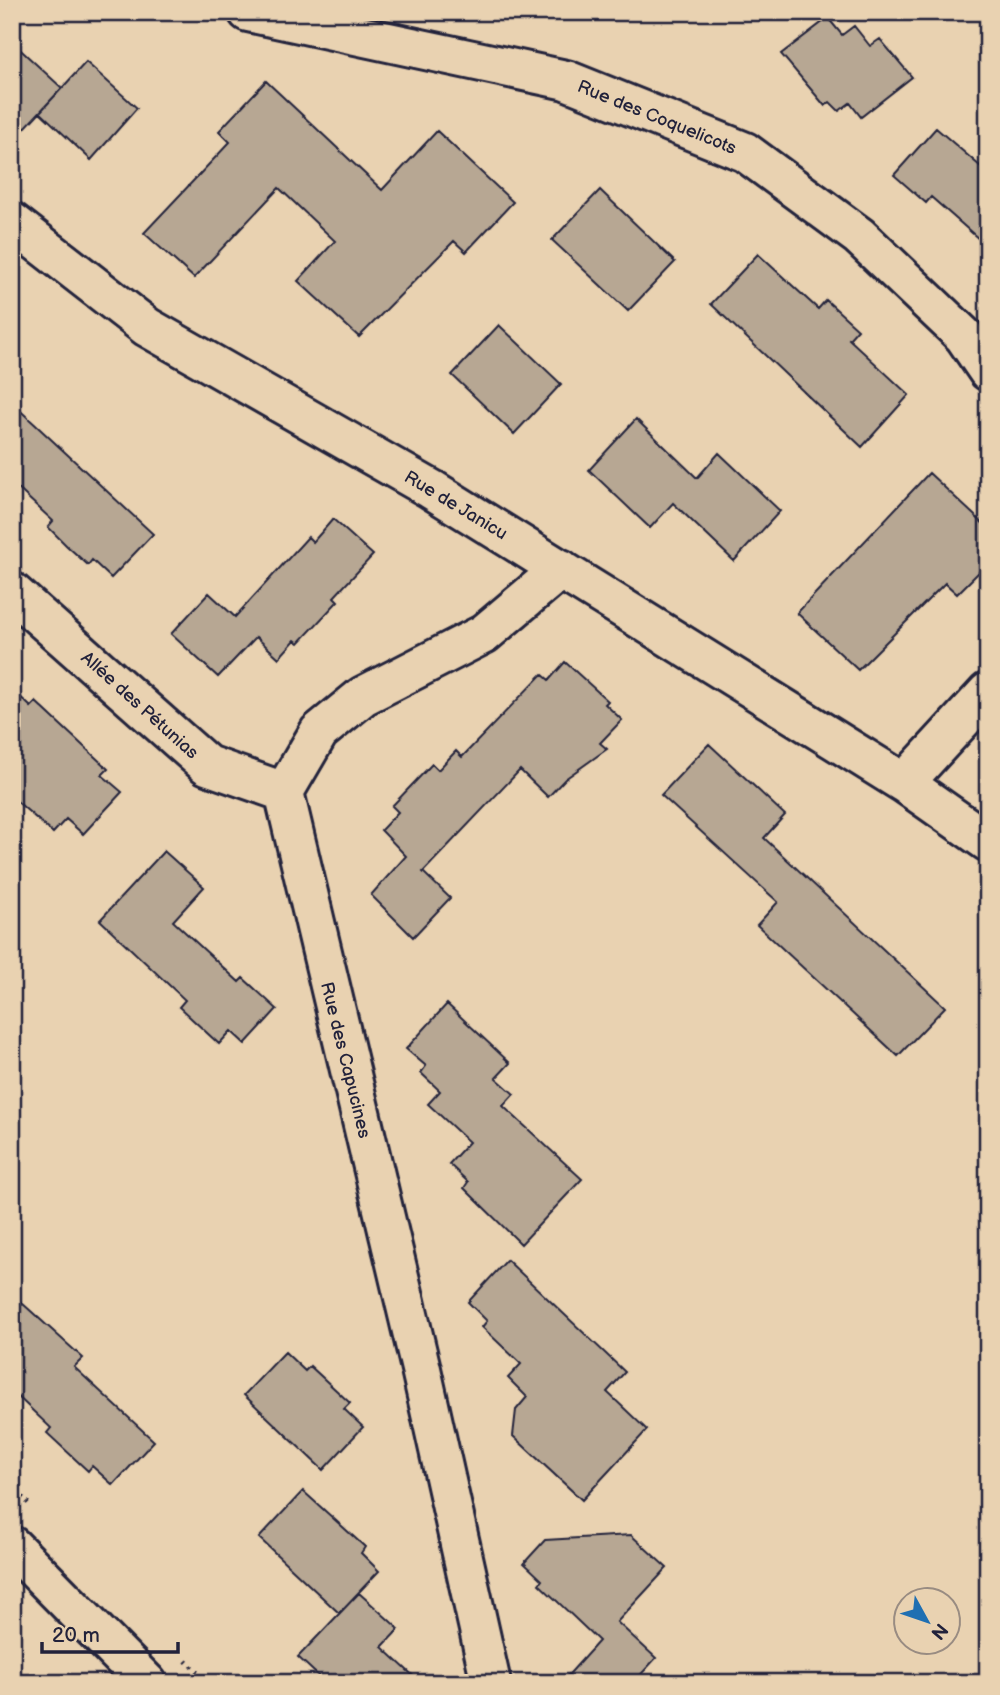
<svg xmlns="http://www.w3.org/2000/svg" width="1000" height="1695" font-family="'Balsamiq Sans',sans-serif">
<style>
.building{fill:#b7a793;stroke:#22223b;stroke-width:2}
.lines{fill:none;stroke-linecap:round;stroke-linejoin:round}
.minor-casing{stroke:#22223b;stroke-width:44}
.path{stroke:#22223b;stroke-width:4.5;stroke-dasharray:2 5;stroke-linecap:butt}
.minor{stroke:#e9d2b1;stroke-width:38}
.labels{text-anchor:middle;stroke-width:5;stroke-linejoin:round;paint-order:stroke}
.street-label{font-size:18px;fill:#22223b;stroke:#e9d2b1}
</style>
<rect width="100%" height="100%" fill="#e9d2b1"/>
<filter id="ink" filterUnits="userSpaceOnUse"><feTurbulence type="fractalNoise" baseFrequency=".0143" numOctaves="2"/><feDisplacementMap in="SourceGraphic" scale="14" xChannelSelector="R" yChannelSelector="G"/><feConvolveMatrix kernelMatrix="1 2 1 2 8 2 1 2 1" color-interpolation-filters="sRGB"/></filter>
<g filter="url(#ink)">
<!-- building -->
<path class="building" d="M 828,18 L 842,35 L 854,26 L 870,46 L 880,39 L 912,77 L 861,117 L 850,103 L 839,111 L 830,102 L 825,106 L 781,54 Z
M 12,42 L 62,88 L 12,142 Z
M 86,62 L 137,108 L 91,160 L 40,112 Z
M 266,81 L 382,190 L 437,131 L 513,202 L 466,252 L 454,241 L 359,337 L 298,281 L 335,241 L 279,188 L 194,278 L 144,233 L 230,142 L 219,131 Z
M 936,128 L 988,173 L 988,247 L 931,197 L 926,203 L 894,175 Z
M 600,190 L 675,262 L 628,311 L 552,240 Z
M 758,254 L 818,309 L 826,300 L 858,329 L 849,339 L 909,395 L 862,447 L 711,304 Z
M 499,325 L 561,384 L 514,434 L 452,375 Z
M 12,403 L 153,534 L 111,578 L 92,560 L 88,565 L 67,546 L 48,527 L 53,521 L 12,483 Z
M 636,419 L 697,478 L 719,453 L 780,511 L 734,561 L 673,503 L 650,528 L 589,470 Z
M 929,473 L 988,528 L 988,563 L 957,594 L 945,583 L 858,670 L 797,613 Z
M 333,519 L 373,555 L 334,597 L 338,601 L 299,643 L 295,640 L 279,658 L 256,637 L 218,677 L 171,634 L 209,593 L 235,617 L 308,537 L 313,542 Z
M 565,662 L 608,701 L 605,704 L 622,720 L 600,743 L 607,749 L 565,779 L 548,797 L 520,770 L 423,872 L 450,898 L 413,937 L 371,895 L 406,856 L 381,830 L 398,812 L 392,806 L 432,764 L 438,770 L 456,751 L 462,757 L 542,674 L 549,680 Z
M 12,689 L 31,707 L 36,702 L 108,769 L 102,775 L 122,792 L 83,834 L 66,819 L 53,833 L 12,797 Z
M 709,744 L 785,815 L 764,838 L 945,1007 L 898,1056 L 757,925 L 778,902 L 661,795 Z
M 164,851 L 204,887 L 173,921 L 239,982 L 243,978 L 277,1009 L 245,1044 L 231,1031 L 219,1044 L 179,1007 L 185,1000 L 100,920 Z
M 447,1004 L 510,1063 L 496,1078 L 514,1094 L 503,1106 L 582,1179 L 521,1244 L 464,1188 L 468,1182 L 449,1164 L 469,1142 L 428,1104 L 440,1091 L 421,1073 L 426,1066 L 406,1049 Z
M 507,1260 L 625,1372 L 607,1392 L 647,1430 L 582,1500 L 513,1436 L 516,1410 L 527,1397 L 508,1378 L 521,1364 L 482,1327 L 487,1321 L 468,1302 Z
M 12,1294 L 83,1358 L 74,1367 L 154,1441 L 113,1485 L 92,1466 L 88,1471 L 47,1433 L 51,1428 L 12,1391 Z
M 285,1352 L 305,1371 L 310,1366 L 350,1403 L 344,1409 L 363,1427 L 323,1470 L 244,1395 Z
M 303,1491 L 365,1547 L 361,1553 L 379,1571 L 339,1613 L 259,1538 Z
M 631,1535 L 667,1568 L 617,1622 L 656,1658 L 633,1683 L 561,1683 L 599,1641 L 539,1584 L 542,1580 L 524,1563 L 545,1540 Z
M 359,1593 L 399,1629 L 382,1647 L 421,1683 L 326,1683 L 298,1657 Z"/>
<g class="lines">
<!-- minor casing -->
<g class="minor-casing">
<path id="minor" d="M 248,12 L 566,80 L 745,152 L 859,236 L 964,336 L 988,371
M 12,222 L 147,327 L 431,489 L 904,783 L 988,692
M 12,592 L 207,765 L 284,792
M 904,783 L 988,842
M 12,1546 L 147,1683
M 491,1683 L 421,1369 L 284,792 L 319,732 L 363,696 L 484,634 L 561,569"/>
</g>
<!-- path -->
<path class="path" d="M 12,1487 L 31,1506
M 186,1661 L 208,1683"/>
<!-- minor -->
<use href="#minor" class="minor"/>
</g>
</g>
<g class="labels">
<!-- street labels -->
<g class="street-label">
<text transform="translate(657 117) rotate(22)" y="6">Rue des Coquelicots</text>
<text transform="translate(456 505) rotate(31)" y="6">Rue de Janicu</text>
<text transform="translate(140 705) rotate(42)" y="6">Allée des Pétunias</text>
<text transform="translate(346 1060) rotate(76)" y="6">Rue des Capucines</text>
</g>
</g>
<!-- margin -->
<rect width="1000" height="1695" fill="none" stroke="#e9d2b1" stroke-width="42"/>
<rect x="21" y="21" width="958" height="1653" fill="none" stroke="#22223b" stroke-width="2.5" filter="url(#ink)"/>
<!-- north arrow -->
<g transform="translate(927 1621) rotate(130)"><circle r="33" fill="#e9d2b1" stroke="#998c82" stroke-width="2"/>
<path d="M0-5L12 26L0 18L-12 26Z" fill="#1f6fb2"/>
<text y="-10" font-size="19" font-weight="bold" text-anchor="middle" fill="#22223b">N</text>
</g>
<!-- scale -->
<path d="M42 1642v10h136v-10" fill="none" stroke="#22223b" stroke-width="3.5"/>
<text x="52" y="1642" font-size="21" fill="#22223b" stroke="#e9d2b1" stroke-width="5" paint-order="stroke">20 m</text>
</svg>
